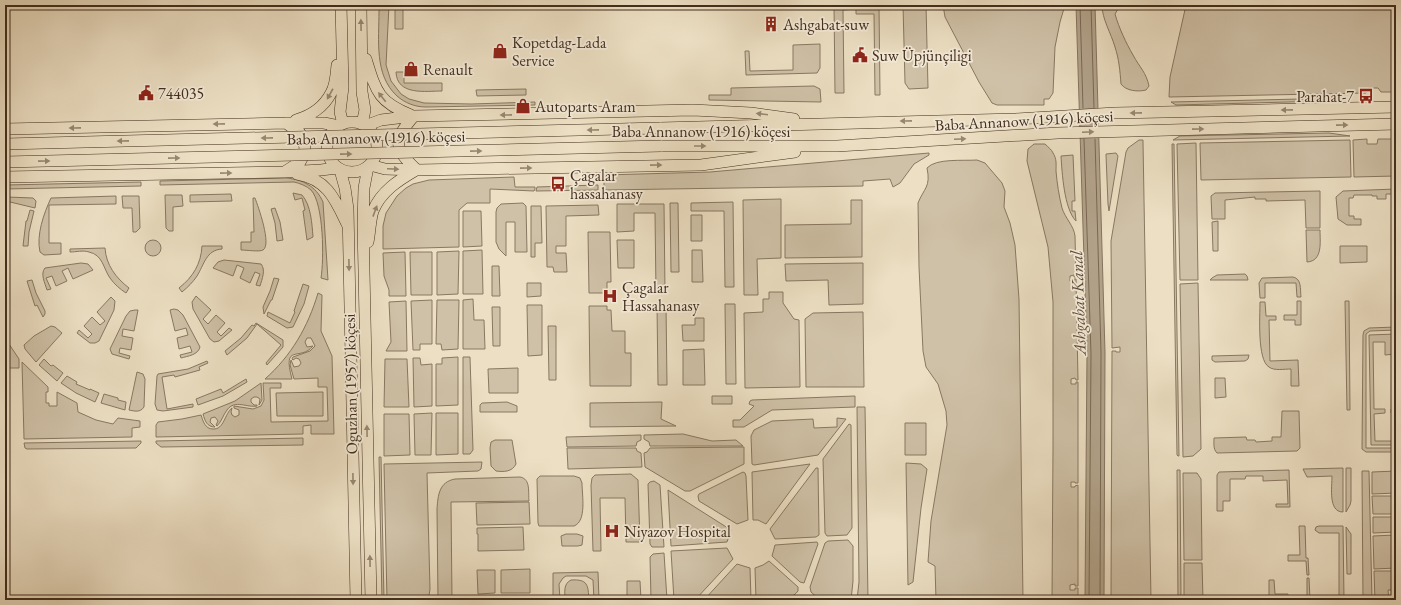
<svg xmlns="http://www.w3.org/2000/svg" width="1401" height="605" font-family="'EB Garamond',serif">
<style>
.green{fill:#cfc1a7;stroke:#887862}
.water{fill:#b2a38b;stroke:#85745f}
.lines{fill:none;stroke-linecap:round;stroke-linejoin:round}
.shore{stroke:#7a6854;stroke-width:1}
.major-casing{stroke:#422e1d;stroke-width:12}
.major{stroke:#ecdfc3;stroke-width:11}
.major-bridge-casing{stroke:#422e1d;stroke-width:12;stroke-linecap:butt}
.major-bridge{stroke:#ecdfc3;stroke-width:11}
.oneway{fill:#978670}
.labels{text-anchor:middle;stroke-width:3.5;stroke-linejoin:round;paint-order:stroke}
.poi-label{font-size:16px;fill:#422e1d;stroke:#f3ead8;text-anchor:start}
.street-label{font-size:16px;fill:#422e1d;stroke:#f3ead8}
.water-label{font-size:17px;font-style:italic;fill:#5e4b38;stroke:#f3ead8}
</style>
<rect width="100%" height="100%" fill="#ecdfc3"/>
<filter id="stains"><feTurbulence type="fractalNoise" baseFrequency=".005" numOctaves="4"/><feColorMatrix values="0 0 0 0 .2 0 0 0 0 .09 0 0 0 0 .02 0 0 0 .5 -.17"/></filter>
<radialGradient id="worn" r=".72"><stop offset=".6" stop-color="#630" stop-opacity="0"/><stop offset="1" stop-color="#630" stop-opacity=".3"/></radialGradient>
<!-- green -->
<path class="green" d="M 382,5 L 389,5 L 386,65 L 391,81 L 401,94 L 409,99 L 424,103 L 471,104 L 535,102 L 535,105 L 426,107 C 415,107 405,103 397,96 C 374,75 379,40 379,11 Z
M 395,5 L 403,5 L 403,29 L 395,29 Z
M 834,5 L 879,5 L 880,95 L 875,95 L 874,14 L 856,14 L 856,9 L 843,10 L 844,93 L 835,93 Z
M 903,5 L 926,5 L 928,88 L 909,89 L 905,83 Z
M 943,5 L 1065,5 L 1060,22 L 1055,47 L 1053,93 L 1049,99 L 1044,99 L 1044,105 L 997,105 L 992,103 L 979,82 L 945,17 Z
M 1102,5 L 1118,5 L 1118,9 L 1115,14 C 1119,28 1126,43 1133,55 C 1140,68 1146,72 1149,86 L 1146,90 C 1138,92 1126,91 1121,84 C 1120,71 1119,59 1115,47 C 1111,33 1102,19 1102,5 Z
M 1186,5 L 1396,5 L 1396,92 L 1381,92 L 1378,88 L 1368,88 L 1366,93 L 1169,97 L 1170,77 Z
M 820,44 L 820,68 L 817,73 L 746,75 L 745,51 L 749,51 L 750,71 L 793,70 L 793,45 Z
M 396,72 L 404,72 L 404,83 L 442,83 L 442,91 C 426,91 397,96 396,72 Z
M 814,86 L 820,89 L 821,102 L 709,100 L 709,95 L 731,95 L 731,88 Z
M 526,89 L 526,95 L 477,96 L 476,90 Z
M 1344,98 L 1326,101 L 1176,105 L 1171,102 Z
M 1329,133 L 1350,136 L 1173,140 L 1180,136 Z
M 1367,139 L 1367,144 L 1377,144 L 1378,139 L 1396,139 L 1396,176 L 1354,177 L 1353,140 Z
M 1139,140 L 1143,140 L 1143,142 L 1151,600 L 1111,600 L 1112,351 L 1116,351 L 1116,352 L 1120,352 L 1120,347 L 1112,348 L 1111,241 L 1126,152 L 1128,148 Z
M 1350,140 L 1351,177 L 1201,180 L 1200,143 Z
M 1196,143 L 1198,280 L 1180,280 L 1177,144 Z
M 1034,144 L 1045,144 C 1048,147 1052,150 1053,153 C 1057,159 1056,165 1056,171 C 1057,183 1059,196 1062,208 C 1065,218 1074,226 1075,236 L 1076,277 L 1074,277 L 1074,275 L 1070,276 L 1070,281 L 1074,281 L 1074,279 L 1076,279 L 1078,380 L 1076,380 L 1075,378 L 1071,379 L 1071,384 L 1076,384 L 1076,382 L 1078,382 L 1078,483 L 1075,483 L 1075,482 L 1071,482 L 1071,487 L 1075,487 L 1075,486 L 1078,485 L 1078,586 L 1075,586 L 1075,584 L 1070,585 L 1070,590 L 1075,590 L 1075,588 L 1078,588 L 1078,600 L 1052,600 L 1053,449 L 1053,302 L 1048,247 L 1027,161 L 1028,149 Z
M 1172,144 L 1174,144 L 1179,456 L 1178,456 L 1177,455 Z
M 929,153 L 929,155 L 914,164 L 900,183 L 893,187 L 890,179 L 863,181 L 863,186 L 604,190 L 604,175 L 710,172 Z
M 1116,153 L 1118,156 L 1109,211 L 1108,204 L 1106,155 L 1106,154 Z
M 1073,155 L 1075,201 L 1072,201 L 1072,211 L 1075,211 L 1076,221 C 1064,209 1062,172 1061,156 Z
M 977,160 L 985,163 L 1002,183 L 1005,191 L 1004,207 L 1010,223 L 1015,245 L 1019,299 L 1023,600 L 936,600 L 935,566 L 928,562 L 931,521 L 947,425 L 946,411 L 938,384 L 926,367 L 923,351 L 919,267 L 918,203 C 924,188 931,187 927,168 C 936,158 963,161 977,160 Z
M 514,177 L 515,187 L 535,187 L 535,189 L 534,191 L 490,189 L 490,203 L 467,203 L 459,210 L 459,247 L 383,249 L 383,226 L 386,213 L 397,196 L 406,188 L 413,184 L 429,180 Z
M 287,178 C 303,180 316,186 323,202 L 328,280 L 321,278 C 324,260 324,204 311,190 C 307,186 299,183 294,182 L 160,185 L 160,181 Z
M 141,182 L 141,186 L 5,189 L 5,185 Z
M 598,185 L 598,190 L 536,191 L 537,187 Z
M 1396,189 L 1396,194 L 1386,194 L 1386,199 L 1377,199 L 1377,196 L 1372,196 L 1372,195 L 1354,195 L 1353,198 L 1349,198 L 1349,216 L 1354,216 L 1354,219 L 1361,219 L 1361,225 L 1347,225 L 1338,219 L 1336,197 L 1343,191 Z
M 1320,191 L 1320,228 L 1306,228 L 1305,200 L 1266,201 L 1266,199 L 1255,199 L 1255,197 L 1225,200 L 1225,219 L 1212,219 L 1211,196 L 1215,193 Z
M 293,193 L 302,195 C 311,205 312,224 313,237 L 307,240 L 303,211 L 305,210 L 302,198 L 295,200 Z
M 231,194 L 232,201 L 190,202 L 190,195 Z
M 165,195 L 182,195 L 183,206 L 173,207 L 173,231 L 169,231 L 166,228 Z
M 116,196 L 116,204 L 49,205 L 49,243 L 61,243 L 61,254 L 44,255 L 40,252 C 36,235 44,213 51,198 Z
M 122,196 L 139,196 L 140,228 L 136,232 L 133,232 L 132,208 L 123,208 Z
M 7,197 L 33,198 L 36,201 L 35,208 L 6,201 L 5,203 L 5,198 Z
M 253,198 L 255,198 C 258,206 272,245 263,250 C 260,252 246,250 241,250 L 241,242 L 251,242 L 251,232 L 254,232 Z
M 781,199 L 781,258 L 757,259 L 758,295 L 744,295 L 743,200 Z
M 851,200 L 862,200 L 862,257 L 785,258 L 785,225 L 851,224 Z
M 733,202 L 734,287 L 725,287 L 724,211 L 691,211 L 691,203 Z
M 523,203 L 526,206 L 527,252 L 515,252 L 515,222 L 506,222 L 506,256 L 499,249 L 496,242 L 496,212 L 497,208 L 501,204 Z
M 670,203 L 678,203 L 679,272 L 671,272 Z
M 617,204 L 664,204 L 665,292 L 656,293 L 655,213 L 634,213 L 634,231 L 617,232 Z
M 598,205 L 599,215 L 566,216 L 566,246 L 556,246 L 556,253 L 566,253 L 567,272 L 554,272 L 553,267 L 547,267 L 546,206 Z
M 531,206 L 541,206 L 542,243 L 535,243 L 535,257 L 531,257 Z
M 275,208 L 280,222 L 283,240 L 277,241 L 275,223 L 271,209 Z
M 30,210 L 34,211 L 29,232 L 28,246 L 23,246 L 26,221 L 27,221 Z
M 463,211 L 481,211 L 482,246 L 463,247 Z
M 691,215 L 702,215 L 702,241 L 691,241 Z
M 1218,221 L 1218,251 L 1213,251 L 1212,222 Z
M 1306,230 L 1320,230 C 1320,242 1323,261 1307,262 Z
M 588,232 L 610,232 L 611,282 L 607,282 L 607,293 L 589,293 Z
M 617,240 L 634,240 L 634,268 L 618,268 Z
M145 248a8 8 0 1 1 16 0a8 8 0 1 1-16 0Z
M 202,246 L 222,246 L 222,249 C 206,250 204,265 197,276 C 193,282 188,287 182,292 L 179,288 C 193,277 201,264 202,246 Z
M 1340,246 L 1367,246 L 1367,262 L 1340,263 Z
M 105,248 C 106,265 116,278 129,288 L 126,293 C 120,289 114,284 110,278 C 103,268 103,255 89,252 C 83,250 76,252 70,252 L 70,249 Z
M 482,250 L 483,294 L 463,294 L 463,251 Z
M 692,250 L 702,250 L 703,282 L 692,282 Z
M 459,251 L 458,294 L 437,295 L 437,252 Z
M 405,252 L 406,296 L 389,296 L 389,290 L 384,276 L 383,253 Z
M 410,252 L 432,252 L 432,295 L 411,295 Z
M 224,260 L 261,264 C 266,270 262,279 260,286 L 256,285 L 260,274 L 255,272 L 250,283 L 240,278 L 244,268 L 237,265 L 233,276 L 213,268 L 218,262 Z
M 81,263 L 88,264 L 93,270 L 73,279 L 68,268 L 62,271 L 67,281 L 56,286 L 52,276 L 46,278 L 51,289 L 47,290 C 45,283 40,274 45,268 Z
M 863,263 L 863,304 L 829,305 L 828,280 L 786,281 L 785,264 Z
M 492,266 L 499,266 L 500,296 L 492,296 Z
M 1245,274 L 1247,276 L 1248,280 L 1210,280 L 1212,278 L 1217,275 Z
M 1293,277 C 1302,279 1300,289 1301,297 L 1297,297 L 1296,283 L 1265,283 L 1265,298 L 1260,298 L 1259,283 L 1262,278 Z
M 274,278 L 279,279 L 272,300 L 271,300 L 264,314 L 263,307 L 270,291 Z
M 32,280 L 36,293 L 45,311 L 45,314 L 43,317 L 37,305 L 35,306 L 27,281 Z
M 527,283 L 541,283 L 541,296 L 527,297 Z
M 1198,283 L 1201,449 L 1193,456 L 1183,457 L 1180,284 Z
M 303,284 L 309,286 L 304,304 L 293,327 L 287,328 L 267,316 L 268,312 L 290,323 L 295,312 L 294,311 Z
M 769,292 L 783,292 L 783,303 L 794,319 L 799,320 L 800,387 L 745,388 L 744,313 L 763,312 L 763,299 L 769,299 Z
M 318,293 L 322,295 L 321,331 L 332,356 L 334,434 L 311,434 L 311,425 L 303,426 L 303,434 L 156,437 L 156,425 L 158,422 L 182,419 L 201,415 C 203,421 205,429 213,429 C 224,430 225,413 232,408 L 231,412 L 232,415 L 235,417 L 239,415 L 239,410 L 234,408 L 234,406 L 253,409 L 261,406 L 264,400 L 263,383 L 281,383 L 281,388 L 270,388 L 271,422 L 328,421 L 327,387 L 318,387 L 318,378 L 294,379 L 290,365 L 291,360 L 294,367 L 299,366 L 301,363 L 299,359 L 296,358 L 293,360 L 292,359 L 293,357 L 310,351 L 315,346 L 311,338 L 307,338 L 305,342 L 307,347 L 313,346 C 300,362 282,342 292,379 L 265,379 C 291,356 308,327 318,293 Z
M 196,296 L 211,310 L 203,319 L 208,324 L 216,315 L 225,323 L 217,332 L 221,336 L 229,328 L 232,330 L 219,341 L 214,342 L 210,339 L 193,309 L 192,302 Z
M 111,297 L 115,301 L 114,310 L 99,341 L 95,343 L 90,343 L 77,333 L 79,330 L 88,338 L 92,334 L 84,326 L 92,317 L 100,325 L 105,321 L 97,312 Z
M 473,299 L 474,320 L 484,320 L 485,349 L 463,349 L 463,300 Z
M 432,300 L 432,344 L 420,344 L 420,350 L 413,350 L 411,301 Z
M 437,300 L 459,300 L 458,349 L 442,350 L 441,344 L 436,344 Z
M 406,301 L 407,351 L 386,351 L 391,342 L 389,302 Z
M 1297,301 L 1301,301 L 1301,325 L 1295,325 L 1295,320 L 1284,320 L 1284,315 L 1297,315 Z
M 1345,301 L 1349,301 L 1350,410 L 1347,410 Z
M 1260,302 L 1265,302 L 1266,316 L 1276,316 L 1276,320 L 1269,320 L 1270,361 L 1298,360 L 1299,386 L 1291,386 L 1291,369 C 1284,369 1274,371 1269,367 C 1257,360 1260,316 1260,302 Z
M 725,304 L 735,304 L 736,384 L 726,384 Z
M 527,305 L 542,305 L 542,355 L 528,356 Z
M 657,305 L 666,305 L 667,385 L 658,385 Z
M 589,306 L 607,306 L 607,310 L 611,310 L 612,331 L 625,331 L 625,353 L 631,353 L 631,386 L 590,386 Z
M 492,307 L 500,307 L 500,346 L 493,346 Z
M 174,309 L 178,310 L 183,315 L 200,347 C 198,355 188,356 181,358 L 180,355 L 192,352 L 190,346 L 179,349 L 177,338 L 188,335 L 186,328 L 175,331 L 170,310 Z
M 135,310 L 138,310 L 134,331 L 123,329 L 122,336 L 133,338 L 131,350 L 120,348 L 119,353 L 130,356 L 129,359 L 112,354 L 110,349 L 126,316 L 130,311 Z
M 863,312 L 864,387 L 806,387 L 805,319 L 813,313 Z
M 695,318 L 704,318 L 704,341 L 683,341 L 682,325 L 695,325 Z
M 256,323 L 283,340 L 283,347 L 267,365 L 266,363 L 281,345 L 257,324 L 247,338 L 227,355 L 225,351 L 241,338 L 252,325 L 254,326 Z
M 51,326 L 55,327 L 62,333 L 36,362 L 25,349 L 24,345 L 34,336 Z
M 548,326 L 556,326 L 556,380 L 549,380 Z
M 1396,327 L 1396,330 L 1370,331 L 1366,334 L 1366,448 L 1396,448 L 1396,452 L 1366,452 L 1362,449 L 1363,335 L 1364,331 L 1369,328 Z
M 1396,334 L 1395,354 L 1385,355 L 1385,342 L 1373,342 L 1374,409 L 1385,409 L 1385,413 L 1374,414 L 1375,441 L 1394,441 L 1395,413 L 1391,413 L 1391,409 L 1396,409 L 1396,445 L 1371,445 L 1369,335 Z
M 5,338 L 19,359 L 19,368 L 5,368 Z
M 704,349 L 705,385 L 683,385 L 683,350 Z
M 1249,355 L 1248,359 L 1245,361 L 1215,362 L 1212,360 L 1212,356 Z
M 458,357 L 458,405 L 436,406 L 436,364 L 442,364 L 442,358 Z
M 463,357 L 470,357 L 473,450 L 470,454 L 463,454 Z
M 413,358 L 420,358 L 421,365 L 432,364 L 432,406 L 414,407 Z
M 44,359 L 51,366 L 53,365 L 63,373 L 57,381 L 39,365 Z
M 385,359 L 407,359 L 409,407 L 384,407 Z
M 207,361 L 208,363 L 199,367 L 200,370 L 175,377 L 174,375 L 162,377 L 167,409 L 193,404 L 193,407 L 163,411 L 157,410 L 155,404 L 157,376 L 158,374 L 188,369 Z
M 22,362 L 48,387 L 48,392 L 46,392 L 46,403 L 49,403 L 49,406 L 57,406 L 57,392 L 77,403 L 78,412 L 96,420 L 113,424 L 118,418 L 140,421 L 140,427 L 132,428 L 132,437 L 24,439 Z
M 518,368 L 518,393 L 489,393 L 488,369 Z
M 137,372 L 143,374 L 145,379 L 144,407 C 140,413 134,411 129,410 Z
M 67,376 L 77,382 L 76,384 L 90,390 L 90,389 L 99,393 L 95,402 L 76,393 L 61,383 Z
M 1215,378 L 1225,378 L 1226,397 L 1215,398 Z
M 246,379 L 247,382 L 223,396 L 198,405 L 196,399 L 221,389 L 223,393 Z
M 261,383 L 262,400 L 259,405 L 260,399 L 257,397 L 254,397 L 251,399 L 251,402 L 254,405 L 257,405 L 257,406 C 247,408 235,399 227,410 C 223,415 222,421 217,426 L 216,425 L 218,421 L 215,417 L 211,418 L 210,422 L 215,427 C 207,427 205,421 203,414 L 235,401 Z
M 323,392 L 323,416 L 277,416 L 276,393 Z
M 104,394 L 118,398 L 118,400 L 126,402 L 125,410 L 101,403 Z
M 712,396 L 732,396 L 732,404 L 712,404 Z
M 855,396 L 855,407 L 772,410 L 744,427 L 733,427 L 733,420 L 740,420 L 754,406 L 749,404 L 750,401 L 752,400 Z
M 507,402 L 517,406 L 517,412 L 480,412 L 480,405 L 482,403 Z
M 662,402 L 661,419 L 676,426 L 590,427 L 590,403 Z
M 857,407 L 865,407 L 868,600 L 857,600 L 859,582 Z
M 1282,411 L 1299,411 L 1300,448 L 1297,451 L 1217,453 C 1213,449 1214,443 1214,438 L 1246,437 L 1247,440 L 1255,440 L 1256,442 L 1272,441 L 1272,437 L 1281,437 Z
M 432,413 L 431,455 L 415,455 L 414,414 Z
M 436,413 L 458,413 L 458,454 L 436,455 Z
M 384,414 L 409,414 L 410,455 L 384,456 Z
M 837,418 L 846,419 L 818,455 L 754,465 L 752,464 L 751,436 L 754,430 L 772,421 L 813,419 L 814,428 L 837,427 Z
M 905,423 L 926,423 L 926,455 L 905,455 Z
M 849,424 L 851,425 L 852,528 L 847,535 L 827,536 L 825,533 L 823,459 Z
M 683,434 L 712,441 L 736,440 L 743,446 L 650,446 L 649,442 L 644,439 L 644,435 Z
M 641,435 L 641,440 L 637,442 L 636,446 L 567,447 L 566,437 Z
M 303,438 L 303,445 L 161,447 L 156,443 L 156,441 Z
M 495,440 L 512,440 L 516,464 C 512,472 504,472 496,471 L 491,466 L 490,448 L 491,442 Z
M 141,441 L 141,443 L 136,448 L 27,449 L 25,448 L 24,443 Z
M 744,447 L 744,464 L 690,491 L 685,491 L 645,467 L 644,453 L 647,452 L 650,448 Z
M 567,448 L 636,448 L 637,451 L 641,453 L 642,467 L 568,469 Z
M 379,457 L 381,457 L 384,600 L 382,600 Z
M 482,462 L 481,469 L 478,471 L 427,473 L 430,589 L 429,596 L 426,600 L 387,600 L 384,464 Z
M 906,463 L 921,464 L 927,469 L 921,508 L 913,582 L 908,585 Z
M 810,464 L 766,524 L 758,520 L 753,520 L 752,472 Z
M 816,468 L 818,468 L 819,535 L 816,537 L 775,539 L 770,529 Z
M 1343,468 L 1343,512 C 1328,512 1332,487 1332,476 L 1307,477 L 1303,469 Z
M 1346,468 L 1351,468 L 1351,501 L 1350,505 L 1346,512 Z
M 1177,470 L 1180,470 L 1181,600 L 1178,600 Z
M 1289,470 L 1290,507 L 1276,507 L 1276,504 L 1288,504 L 1287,480 L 1263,481 L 1263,476 L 1246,476 L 1245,479 L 1230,479 L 1230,501 L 1223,501 L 1223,511 L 1217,511 L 1217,475 L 1219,472 Z
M 1362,471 L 1369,471 L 1372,600 L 1363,600 Z
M 1396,471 L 1396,493 L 1372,494 L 1372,472 Z
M 743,472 L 745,473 L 746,476 L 748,520 L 737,524 L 699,501 L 698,496 L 699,494 Z
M 1183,473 L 1197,473 L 1201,479 L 1202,560 L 1184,560 Z
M 631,474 L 638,480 L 640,542 L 626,542 L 625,498 L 600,498 L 601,551 L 593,551 L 591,485 L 592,478 L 595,475 Z
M 540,476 L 574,476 L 580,478 L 582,483 C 582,495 587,521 574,526 L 539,526 L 538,523 L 537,479 Z
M 520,477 C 531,479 528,492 529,501 L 451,502 L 452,600 L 438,600 L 437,509 C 438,495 439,482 455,479 Z
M 654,481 L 660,485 L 664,547 L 652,547 L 650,544 L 648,484 L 650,482 Z
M 668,490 L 731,530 L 727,542 L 671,546 Z
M 1372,496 L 1396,496 L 1396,514 L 1373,514 Z
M 529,502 L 530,524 L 477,525 L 476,503 Z
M 1373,517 L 1396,517 L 1396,532 L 1373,533 Z
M 1299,526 L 1305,526 L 1306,558 L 1308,558 L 1309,575 L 1307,575 L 1306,561 L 1288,561 L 1288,555 L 1300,555 Z
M 1319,526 L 1343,526 L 1344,600 L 1339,600 L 1339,533 L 1319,533 L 1315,530 L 1316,527 Z
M 523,527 L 524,550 L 478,551 L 478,534 L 477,534 L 477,528 Z
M 1346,527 L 1351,534 L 1351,574 L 1347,574 Z
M 566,534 L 577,534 L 583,536 L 582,545 L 578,546 L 562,546 L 561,536 Z
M 1396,535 L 1396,568 L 1374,569 L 1373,536 Z
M 848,540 L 853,546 L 853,581 L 851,600 L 820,600 L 811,592 L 810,587 L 825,543 L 828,541 Z
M 817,542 L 818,544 L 804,583 L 800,582 L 772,556 L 775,545 Z
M 727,548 L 733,559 L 695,600 L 674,600 L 671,551 Z
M 664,553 L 667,600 L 651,600 L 650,557 L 653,554 Z
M 769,561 L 798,587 L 798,591 C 788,604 770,600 756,600 L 755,568 L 763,565 Z
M 1184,563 L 1202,563 L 1203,600 L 1184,600 Z
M 737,564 L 750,568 L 751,600 L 704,600 Z
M 530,569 L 530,593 L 501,593 L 501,570 Z
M 477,570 L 495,570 L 495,593 L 478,594 Z
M 1374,571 L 1394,571 L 1394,590 L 1388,590 L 1389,600 L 1375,600 Z
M 598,572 L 599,600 L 594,600 L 593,580 L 586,576 L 566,576 L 563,578 L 559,584 L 560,600 L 553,600 L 553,573 Z
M 1307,578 L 1309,578 L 1310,600 L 1269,600 L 1269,580 L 1274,580 L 1275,594 L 1288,594 L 1288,598 L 1307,597 Z
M 571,580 C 588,579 588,585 589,600 L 565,600 C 565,592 563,584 571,580 Z
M 627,581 L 640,581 L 641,600 L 627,600 Z"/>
<!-- water -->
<path class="water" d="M 1076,5 L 1095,5 L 1105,353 L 1104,600 L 1085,600 L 1087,354 Z"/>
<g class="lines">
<!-- shore -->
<path class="shore" d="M 1080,5 L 1083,108
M 1091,5 L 1094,108
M 1084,139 L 1091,354 L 1089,600
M 1095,139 L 1101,353 L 1100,600"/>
<!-- major casing -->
<g class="major-casing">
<path id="major" d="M 341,5 L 343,87 L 340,112 L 343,124
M 361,5 L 362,92 L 365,110 L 362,124
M 366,59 C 376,91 378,102 411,115
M 414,116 C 393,140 393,148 417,170
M 296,120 C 310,116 324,107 331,93 C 336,85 336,74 337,65
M327 147a25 25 0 1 1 50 0a25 25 0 1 1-50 0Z
M 286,123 L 300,133 L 305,147 L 304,155 L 300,162 L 286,171
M 365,126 L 381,120 L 414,116 L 693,110 L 751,113 L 794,119
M 660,128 L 1016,119 L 1115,113 L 1396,107
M 5,129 L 286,123 L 324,123 L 339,126
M 661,146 L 837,146 L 1058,133 L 1396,124
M 370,165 L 385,169 L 417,170 L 701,165 L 795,152
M 368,167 L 364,188 L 363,224 L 371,600
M 340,170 L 345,188 L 348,209 L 356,600
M 297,174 C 327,179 335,199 347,224
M 5,177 L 285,172 L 321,170 L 337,168
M 368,242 C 370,233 370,221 373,211 C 381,191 399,180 416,170"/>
</g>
<!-- major -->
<use href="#major" class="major"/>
<!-- major-bridge casing -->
<g class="major-bridge-casing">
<path id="major-bridge" d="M 5,144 L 660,128
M 5,162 L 661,146"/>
</g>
<!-- major-bridge -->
<use href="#major-bridge" class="major-bridge"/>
</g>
<!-- one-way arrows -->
<defs><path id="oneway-solid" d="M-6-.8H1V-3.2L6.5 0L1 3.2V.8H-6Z"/></defs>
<g class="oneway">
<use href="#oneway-solid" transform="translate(361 25) rotate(-91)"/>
<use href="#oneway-solid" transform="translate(330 94) rotate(119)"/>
<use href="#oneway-solid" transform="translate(382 97) rotate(-128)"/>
<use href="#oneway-solid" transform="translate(1287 110) rotate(179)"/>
<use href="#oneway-solid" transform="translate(1136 113) rotate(179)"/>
<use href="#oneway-solid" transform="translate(762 114) rotate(-173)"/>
<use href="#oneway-solid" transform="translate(506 115) rotate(179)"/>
<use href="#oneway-solid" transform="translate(906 121) rotate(179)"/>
<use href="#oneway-solid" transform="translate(219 124) rotate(179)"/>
<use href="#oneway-solid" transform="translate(1342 125) rotate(-1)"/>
<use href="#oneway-solid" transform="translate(75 128) rotate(179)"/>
<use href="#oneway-solid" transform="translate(1198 129) rotate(-1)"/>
<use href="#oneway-solid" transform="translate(593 130) rotate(179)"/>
<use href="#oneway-solid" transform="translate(1088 132) rotate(-2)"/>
<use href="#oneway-solid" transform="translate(267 138) rotate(179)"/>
<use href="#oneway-solid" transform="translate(960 139) rotate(-3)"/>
<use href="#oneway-solid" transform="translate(123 141) rotate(179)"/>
<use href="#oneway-solid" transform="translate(700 146)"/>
<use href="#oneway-solid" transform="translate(476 151) rotate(-1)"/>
<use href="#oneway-solid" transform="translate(346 154) rotate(-1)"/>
<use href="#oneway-solid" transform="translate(174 158) rotate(-1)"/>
<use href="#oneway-solid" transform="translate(44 161) rotate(-1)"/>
<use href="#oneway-solid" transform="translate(656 165) rotate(-1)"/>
<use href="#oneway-solid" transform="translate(526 168) rotate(-1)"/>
<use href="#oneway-solid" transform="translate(393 169) rotate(2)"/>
<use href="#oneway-solid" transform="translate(226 173) rotate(-1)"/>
<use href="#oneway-solid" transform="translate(375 211) rotate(-70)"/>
<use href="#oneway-solid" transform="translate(349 265) rotate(89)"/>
<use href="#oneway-solid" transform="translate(367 431) rotate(-91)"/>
<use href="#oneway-solid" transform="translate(353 479) rotate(89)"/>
<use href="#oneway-solid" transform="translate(370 561) rotate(-91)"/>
</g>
<!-- icons -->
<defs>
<g id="building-bare" transform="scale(1.2)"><path d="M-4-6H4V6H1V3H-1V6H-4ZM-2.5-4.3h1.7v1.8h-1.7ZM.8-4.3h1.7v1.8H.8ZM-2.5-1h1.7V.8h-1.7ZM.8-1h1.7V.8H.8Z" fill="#8f2418" stroke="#f3ead8" stroke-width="2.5" paint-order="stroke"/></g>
<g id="shop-bare" transform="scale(1.2)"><path d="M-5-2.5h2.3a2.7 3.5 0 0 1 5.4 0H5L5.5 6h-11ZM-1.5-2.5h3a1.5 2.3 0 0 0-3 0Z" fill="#8f2418" stroke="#f3ead8" stroke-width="2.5" paint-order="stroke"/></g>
<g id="civic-bare" transform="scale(1.2)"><path d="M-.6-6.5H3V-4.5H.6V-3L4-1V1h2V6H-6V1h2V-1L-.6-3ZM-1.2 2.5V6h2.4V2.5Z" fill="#8f2418" stroke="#f3ead8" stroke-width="2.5" paint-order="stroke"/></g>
<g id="bus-bare" transform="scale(1.2)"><path d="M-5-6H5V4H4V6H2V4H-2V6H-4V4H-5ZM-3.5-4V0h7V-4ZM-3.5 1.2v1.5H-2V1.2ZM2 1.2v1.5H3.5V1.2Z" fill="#8f2418" stroke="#f3ead8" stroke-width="2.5" paint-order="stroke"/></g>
<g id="hospital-bare" transform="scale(1.2)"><path d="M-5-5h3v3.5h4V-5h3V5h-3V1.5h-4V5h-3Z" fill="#8f2418" stroke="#f3ead8" stroke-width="2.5" paint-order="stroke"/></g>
</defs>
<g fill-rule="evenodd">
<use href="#building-bare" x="771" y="24"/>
<use href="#shop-bare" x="500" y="51"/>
<use href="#civic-bare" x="860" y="55"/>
<use href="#shop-bare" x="411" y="69"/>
<use href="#civic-bare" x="146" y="93"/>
<use href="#bus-bare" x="1366" y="96"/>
<use href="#shop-bare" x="523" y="106"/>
<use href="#bus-bare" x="558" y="184"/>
<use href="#hospital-bare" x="610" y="296"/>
<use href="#hospital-bare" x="612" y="531"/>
</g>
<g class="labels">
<!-- poi labels -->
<g class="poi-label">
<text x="783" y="30">Ashgabat-suw</text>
<text x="512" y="48">Kopetdag-Lada<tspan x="512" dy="18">Service</tspan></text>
<text x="872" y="61">Suw Üpjünçiligi</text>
<text x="423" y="75">Renault</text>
<text x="158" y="99">744035</text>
<text x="1354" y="102" text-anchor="end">Parahat-7</text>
<text x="535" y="112">Autoparts Aram</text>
<text x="570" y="181">Çagalar<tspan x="570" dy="18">hassahanasy</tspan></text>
<text x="622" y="293">Çagalar<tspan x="622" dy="18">Hassahanasy</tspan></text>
<text x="624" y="537">Niyazov Hospital</text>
</g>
<!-- street labels -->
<g class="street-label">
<text transform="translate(1024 120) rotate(-3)" y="6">Baba Annanow (1916) köçesi</text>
<text x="701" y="137">Baba Annanow (1916) köçesi</text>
<text transform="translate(376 137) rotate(-1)" y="6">Baba Annanow (1916) köçesi</text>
<text transform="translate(350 384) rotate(-91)" y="6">Oguzhan (1957) köçesi</text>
</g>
<!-- water labels -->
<g class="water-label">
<text transform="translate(1078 303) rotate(-92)" y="6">Ashgabat Kanal</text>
</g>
</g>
<!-- margin -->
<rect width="1401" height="605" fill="none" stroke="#ecdfc3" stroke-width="20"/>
<rect x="6" y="6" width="1389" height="593" fill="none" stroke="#422e1d" stroke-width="2"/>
<rect x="10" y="10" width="1381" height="585" fill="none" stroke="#422e1d"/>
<rect width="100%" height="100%" filter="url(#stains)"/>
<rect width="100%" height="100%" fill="url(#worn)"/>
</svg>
